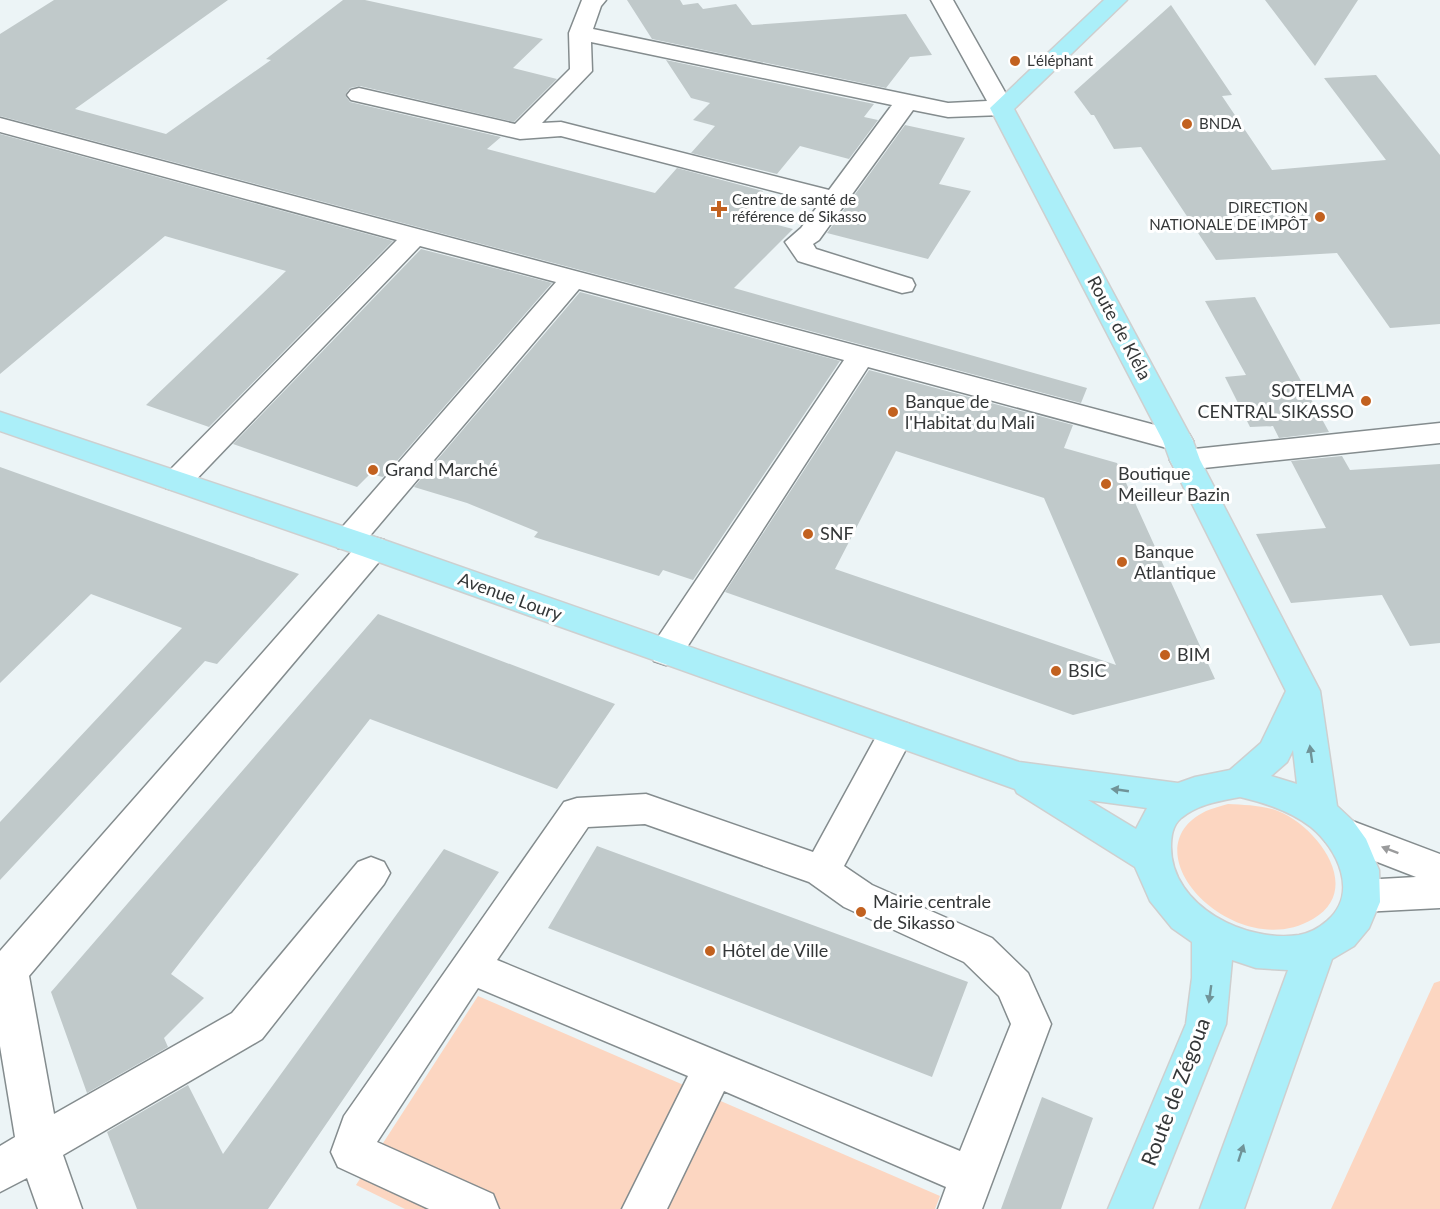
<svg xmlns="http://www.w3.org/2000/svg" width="1440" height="1209" font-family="Lato,sans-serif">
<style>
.green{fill:#fcd6c1}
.building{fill:#c0c9ca;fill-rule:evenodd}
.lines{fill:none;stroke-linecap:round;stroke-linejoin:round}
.minor-casing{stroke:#848c8e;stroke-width:3}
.major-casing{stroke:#cecfcf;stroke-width:3}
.minor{fill:#fff;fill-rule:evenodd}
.major{fill:#abeff9;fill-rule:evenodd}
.oneway{fill:#709398}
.oneway2{fill:#9a9b9c}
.poi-dot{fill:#c2611f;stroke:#fff;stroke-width:2}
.labels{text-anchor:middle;stroke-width:6;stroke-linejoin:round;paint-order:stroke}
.far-poi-label{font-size:15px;fill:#343738;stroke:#fff;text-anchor:start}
.street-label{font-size:18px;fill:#343738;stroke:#fff}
.poi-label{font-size:18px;fill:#343738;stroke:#fff;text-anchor:start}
.near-street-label{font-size:21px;fill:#343738;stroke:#fff}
</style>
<rect width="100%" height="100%" fill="#ecf4f6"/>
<!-- green -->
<path class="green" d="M 1228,804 C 1245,805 1261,805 1278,811 C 1318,827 1364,889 1313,919 C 1236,965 1124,851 1206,811 C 1213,808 1221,806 1228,804 Z
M 1440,981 L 1440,1209 L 1331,1209 L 1434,983 Z
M 478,996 L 940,1196 L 935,1209 L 405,1209 L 356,1185 Z"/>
<!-- building -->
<path class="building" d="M 54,0 L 228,0 L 75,109 L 166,134 L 271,60 L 266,59 L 343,0 L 365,0 L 543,39 L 513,68 L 557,79 L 514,122 L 360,86 L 350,88 L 345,95 L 350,102 L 501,137 L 487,149 L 655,193 L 677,168 L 763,191 L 743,216 L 793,229 L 734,288 L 1087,388 L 1081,403 L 0,116 L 0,34 Z
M 627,0 L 680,0 L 683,5 L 698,3 L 703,9 L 736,4 L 752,25 L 906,14 L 932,55 L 910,57 L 886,88 L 652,39 Z
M 1265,0 L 1358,0 L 1315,66 Z
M 1171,5 L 1232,95 L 1222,96 L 1272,170 L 1386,160 L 1324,78 L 1376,75 L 1440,155 L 1440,324 L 1390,328 L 1337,253 L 1216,260 L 1141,147 L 1114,149 L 1094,115 L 1091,115 L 1074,92 Z
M 666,60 L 874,104 L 864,117 L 878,120 L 849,159 L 800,146 L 777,174 L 691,153 L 715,126 L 693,120 L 710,103 L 691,98 Z
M 905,125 L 965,138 L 939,184 L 971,191 L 928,259 L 827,233 Z
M 0,134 L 393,241 L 209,427 L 146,405 L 286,271 L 165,236 L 0,374 Z
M 421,249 L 552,283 L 383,477 L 370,474 L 357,487 L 233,444 Z
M 580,292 L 840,361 L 693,580 L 663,570 L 659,576 L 534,537 L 538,532 L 467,503 L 414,487 Z
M 1255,297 L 1329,432 L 1279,438 L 1273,426 L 1250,427 L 1225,377 L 1246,375 L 1205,301 Z
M 869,370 L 1073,425 L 1064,448 L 1117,463 L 1215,679 L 1073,715 L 725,592 ZM 896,451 L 1044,498 L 1116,665 L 835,569 Z
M 1342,456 L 1350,470 L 1440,464 L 1440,643 L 1410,646 L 1382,595 L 1291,603 L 1256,534 L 1326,528 L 1291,461 Z
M 0,467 L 299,574 L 217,664 L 205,661 L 0,880 L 0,822 L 182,628 L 91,594 L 0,683 Z
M 378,614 L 615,704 L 557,789 L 370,719 L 171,974 L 204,998 L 164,1038 L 168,1047 L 87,1093 L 51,992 Z
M 597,846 L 968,982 L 932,1077 L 548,928 Z
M 444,849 L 499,872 L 268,1209 L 137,1209 L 107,1132 L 188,1085 L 223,1154 Z
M 1042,1097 L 1093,1118 L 1061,1209 L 1001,1209 Z"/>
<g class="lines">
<!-- minor casing -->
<g class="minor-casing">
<path id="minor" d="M 582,0 L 606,0 L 601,6 L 593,29 L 948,103 L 987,101 L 931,0 L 953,0 L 1014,108 L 1010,113 L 1002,115 L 948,117 L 913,110 L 819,240 L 813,244 L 816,249 L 912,279 L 915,285 L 912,291 L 902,293 L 798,261 L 785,242 L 801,228 L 820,203 L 561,136 L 520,139 L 351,100 L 347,95 L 351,90 L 359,88 L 515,124 L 570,69 L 569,33 ZM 591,42 L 892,105 L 829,190 L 561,122 L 542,123 L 592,71 Z
M 0,118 L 1189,434 L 1193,441 L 1189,448 L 1178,451 L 868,367 L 678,661 L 666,665 L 654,661 L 649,652 L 654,643 L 844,360 L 579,289 L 368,538 L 373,537 L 384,540 L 389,548 L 384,556 L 29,976 L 54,1114 L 232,1013 L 358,862 L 371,857 L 384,862 L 390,873 L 384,884 L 262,1039 L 63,1155 L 82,1209 L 38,1209 L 27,1178 L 0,1192 L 0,1146 L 15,1137 L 0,1046 L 0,951 L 353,550 L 338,548 L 333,540 L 338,532 L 556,282 L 420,246 L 188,488 L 177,491 L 166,488 L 162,481 L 166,474 L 397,240 L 0,132 Z
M 1440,423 L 1440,443 L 1185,470 L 1174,467 L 1170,460 L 1174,453 L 1185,450 Z
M 896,720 L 909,724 L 914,734 L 844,866 L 872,885 L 992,938 L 1028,973 L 1051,1024 L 982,1209 L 938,1209 L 946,1187 L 724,1091 L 667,1209 L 622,1209 L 688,1076 L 478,988 L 377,1142 L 493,1194 L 499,1209 L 429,1209 L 338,1167 L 331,1152 L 344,1116 L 564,802 L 577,798 L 646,794 L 813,852 L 883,724 ZM 645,824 L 809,882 L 844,907 L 964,962 L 999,996 L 1011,1024 L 960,1151 L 497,960 L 588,827 Z
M 1339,816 L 1440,854 L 1440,908 L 1362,912 L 1348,907 L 1343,896 L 1348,885 L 1362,880 L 1416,877 L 1326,842 L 1320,831 L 1326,820 Z"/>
</g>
<!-- major casing -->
<g class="major-casing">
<path id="major" d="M 1104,0 L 1127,0 L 1014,109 L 1193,441 L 1200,460 L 1320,691 L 1337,806 L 1353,821 L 1366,839 L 1379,870 L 1380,902 L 1369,928 L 1354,946 L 1332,959 L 1244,1209 L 1200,1209 L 1288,970 L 1256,968 L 1232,960 L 1226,1024 L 1152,1209 L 1108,1209 L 1186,1024 L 1192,978 L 1192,942 L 1172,928 L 1150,901 L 1135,867 L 1017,793 L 1015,789 L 362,556 L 0,431 L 0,412 L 384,540 L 1019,762 L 1178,783 L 1195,777 L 1230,770 L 1261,743 L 1286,691 L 1170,460 L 1163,441 L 990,108 ZM 1293,750 L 1297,784 L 1271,776 L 1287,762 ZM 1240,797 C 1266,803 1290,811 1311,827 C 1338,849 1359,894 1327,921 C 1319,928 1310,933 1299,935 C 1247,943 1171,907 1171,847 C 1171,837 1172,826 1181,818 C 1198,804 1219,801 1240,797 ZM 1088,800 L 1147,808 L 1136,829 Z"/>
</g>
<!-- minor -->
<use href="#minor" class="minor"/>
<!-- major -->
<use href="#major" class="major"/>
</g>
<!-- one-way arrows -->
<defs><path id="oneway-solid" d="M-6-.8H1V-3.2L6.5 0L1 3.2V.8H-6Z" transform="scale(1.5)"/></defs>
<g class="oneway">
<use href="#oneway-solid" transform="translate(1311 754) rotate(-98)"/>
<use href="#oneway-solid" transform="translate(1120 790) rotate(-172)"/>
<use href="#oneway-solid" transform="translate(1210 994) rotate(98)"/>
<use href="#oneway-solid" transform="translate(1241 1153) rotate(-72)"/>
</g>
<use class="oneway2" href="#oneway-solid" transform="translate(1390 850) rotate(-159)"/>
<!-- markers -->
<g class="poi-dot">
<circle cx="1015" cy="61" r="6"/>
<circle cx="1187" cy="124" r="6"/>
<path d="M716 200h6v6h6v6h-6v6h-6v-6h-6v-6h6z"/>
<circle cx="1320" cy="217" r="6"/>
<circle cx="1366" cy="401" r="6"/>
<circle cx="893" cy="412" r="6"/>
<circle cx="373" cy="470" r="6"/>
<circle cx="1106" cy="484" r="6"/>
<circle cx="808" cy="534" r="6"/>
<circle cx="1122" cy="562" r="6"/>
<circle cx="1165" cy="655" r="6"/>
<circle cx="1056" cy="671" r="6"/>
<circle cx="861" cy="912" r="6"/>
<circle cx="710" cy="951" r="6"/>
</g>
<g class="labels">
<!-- far-poi labels -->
<g class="far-poi-label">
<text x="1027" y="66">L'éléphant</text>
<text x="1199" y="129">BNDA</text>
<text x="732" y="205">Centre de santé de<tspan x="732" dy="17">référence de Sikasso</tspan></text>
<text x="1308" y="213" text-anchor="end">DIRECTION<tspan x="1308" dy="17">NATIONALE DE IMPÔT</tspan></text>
</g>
<!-- street labels -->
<g class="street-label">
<text transform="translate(1119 328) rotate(62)" y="6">Route de Kléla</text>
<text transform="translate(510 597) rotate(20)" y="6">Avenue Loury</text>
</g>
<!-- poi labels -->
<g class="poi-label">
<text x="1354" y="397" text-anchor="end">SOTELMA<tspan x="1354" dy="21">CENTRAL SIKASSO</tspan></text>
<text x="905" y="408">Banque de<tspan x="905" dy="21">l'Habitat du Mali</tspan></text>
<text x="385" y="476">Grand Marché</text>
<text x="1118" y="480">Boutique<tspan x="1118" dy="21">Meilleur Bazin</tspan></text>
<text x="820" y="540">SNF</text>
<text x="1134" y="558">Banque<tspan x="1134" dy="21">Atlantique</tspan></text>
<text x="1177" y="661">BIM</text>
<text x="1068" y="677">BSIC</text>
<text x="873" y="908">Mairie centrale<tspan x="873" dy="21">de Sikasso</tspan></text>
<text x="722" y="957">Hôtel de Ville</text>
</g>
<!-- near-street labels -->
<g class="near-street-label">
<text transform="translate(1176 1092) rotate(-69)" y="7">Route de Zégoua</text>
</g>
</g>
</svg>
